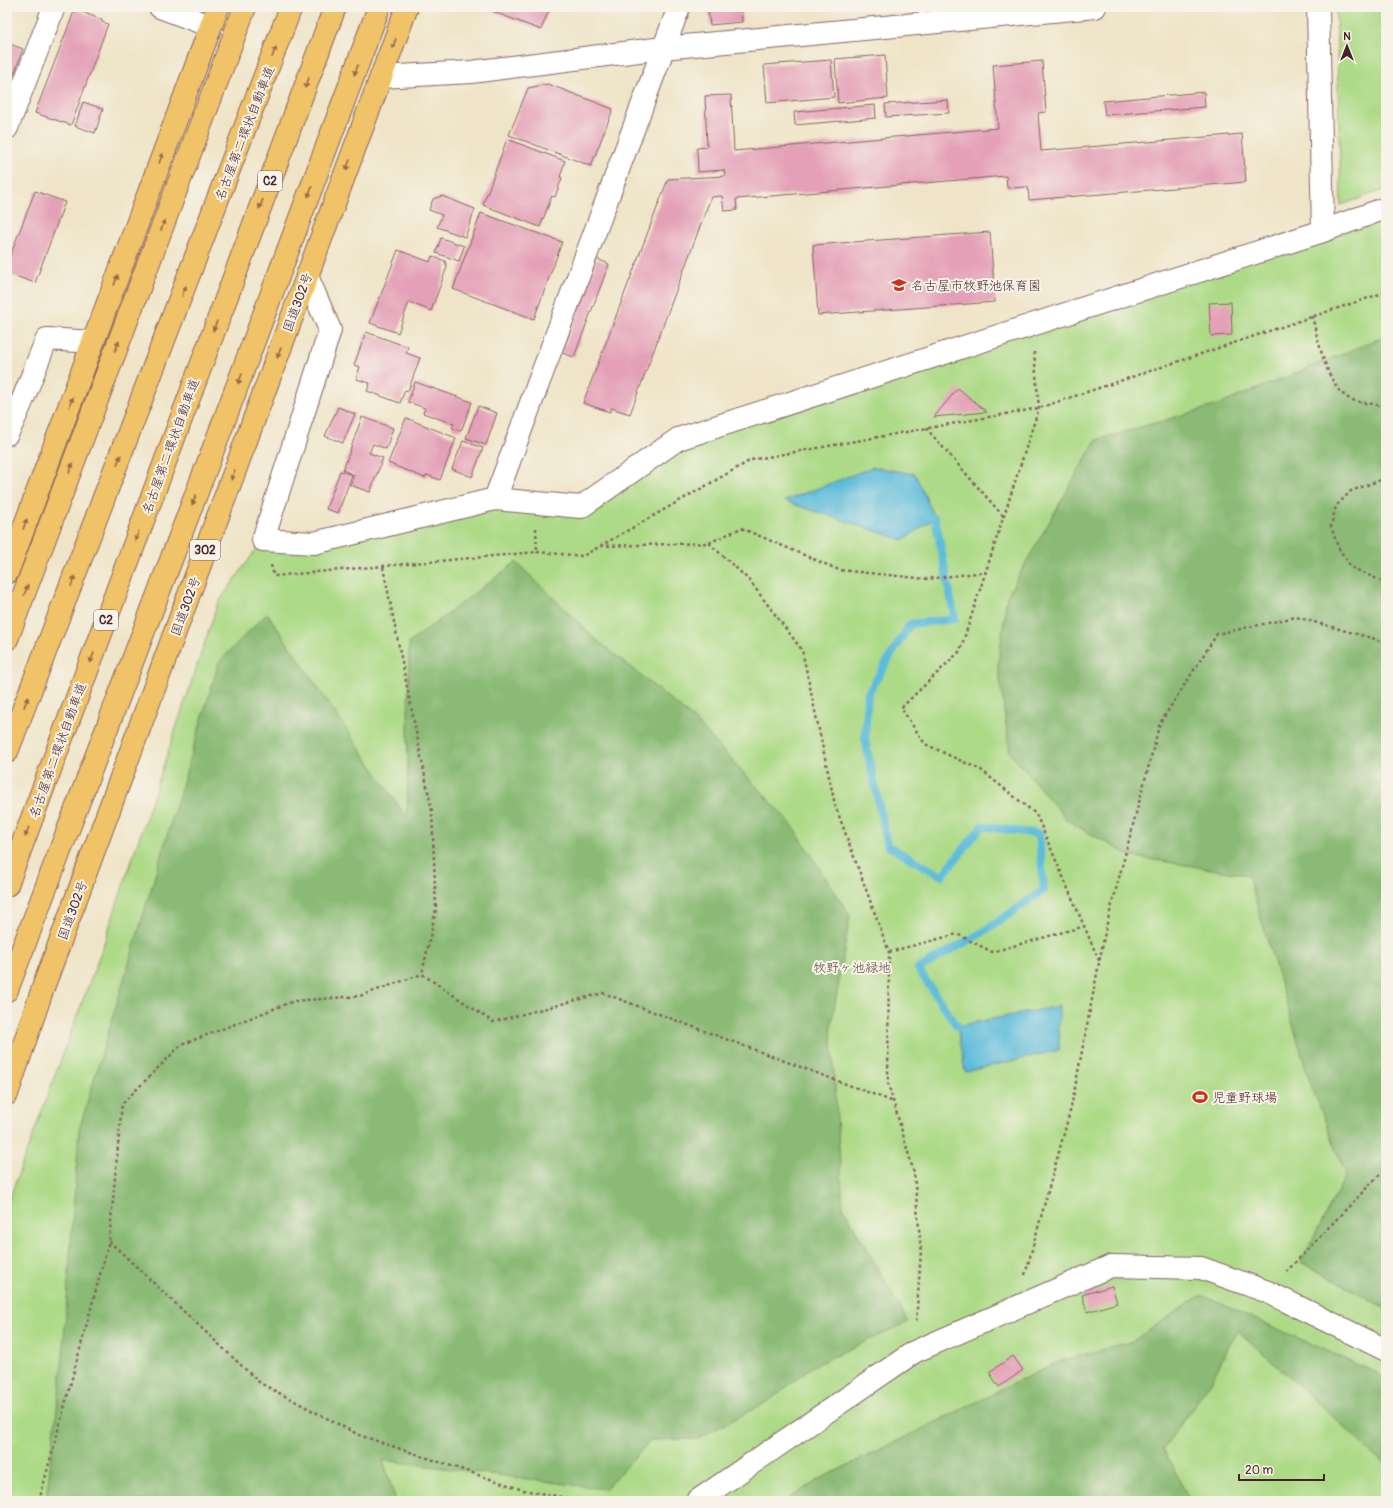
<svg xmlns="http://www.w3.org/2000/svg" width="1393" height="1508" font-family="Pangolin,'Klee One',sans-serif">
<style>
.green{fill:#adda87;stroke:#7c7c59}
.forest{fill:#8aba74;stroke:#6a6c50}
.water{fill:#5cbbda;stroke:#536d82}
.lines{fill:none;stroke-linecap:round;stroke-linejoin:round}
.stream{stroke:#5cbbda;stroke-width:8}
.building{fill:#e4a0b7}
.minor-casing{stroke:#846462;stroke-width:24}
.highway-casing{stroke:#846462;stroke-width:24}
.path{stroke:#846462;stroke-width:2.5;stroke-dasharray:3 3;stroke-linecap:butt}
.minor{stroke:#fff;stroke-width:22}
.highway{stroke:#f0c369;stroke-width:22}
.oneway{fill:#956947}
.labels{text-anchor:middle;stroke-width:4;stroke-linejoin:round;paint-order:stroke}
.shield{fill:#f7f3e8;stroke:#7e5f64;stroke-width:1}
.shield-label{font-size:12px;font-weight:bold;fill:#4a1f2b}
.street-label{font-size:13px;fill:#4a1f2b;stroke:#f7f3e8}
.poi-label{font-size:13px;fill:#4a1f2b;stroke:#f7f3e8;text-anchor:start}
.park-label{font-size:13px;fill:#634e42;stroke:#f7f3e8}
</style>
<rect width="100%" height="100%" fill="#f7f3e8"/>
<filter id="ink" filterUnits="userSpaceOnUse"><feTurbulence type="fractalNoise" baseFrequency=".025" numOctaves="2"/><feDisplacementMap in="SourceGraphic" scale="8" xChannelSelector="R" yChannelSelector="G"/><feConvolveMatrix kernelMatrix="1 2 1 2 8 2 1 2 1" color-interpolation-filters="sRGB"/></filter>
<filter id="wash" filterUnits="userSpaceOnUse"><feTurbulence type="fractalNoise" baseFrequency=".012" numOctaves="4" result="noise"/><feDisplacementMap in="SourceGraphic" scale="16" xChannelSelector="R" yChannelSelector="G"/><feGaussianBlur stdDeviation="0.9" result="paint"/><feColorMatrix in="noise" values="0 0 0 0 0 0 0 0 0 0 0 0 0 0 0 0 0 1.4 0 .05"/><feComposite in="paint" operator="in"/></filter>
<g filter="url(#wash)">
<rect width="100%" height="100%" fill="#efe4c7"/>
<!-- green -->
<path class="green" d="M 1386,9 L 1386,189 L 1341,205 L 1336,10 Z
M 1386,208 L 1386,1501 L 7,1501 L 7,1205 L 103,946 L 218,603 L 263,540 L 314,543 L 495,499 L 581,507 L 678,439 Z"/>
<!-- forest -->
<path class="forest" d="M 1386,336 L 1386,1308 L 1301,1262 L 1346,1175 L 1310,1082 L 1248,875 L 1130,856 L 1068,821 L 1010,753 L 998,666 L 1007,596 L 1096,440 L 1218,405 Z
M 516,562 L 598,641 L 692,717 L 792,825 L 850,916 L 831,1027 L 843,1207 L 908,1322 L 813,1366 L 770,1400 L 698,1439 L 651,1440 L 605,1489 L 383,1460 L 396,1501 L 46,1501 L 62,1368 L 79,1130 L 219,662 L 267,613 L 407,818 L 409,643 Z
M 1201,1295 L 1386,1377 L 1386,1465 L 1237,1330 L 1212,1380 L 1163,1449 L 1190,1501 L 785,1501 L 822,1478 L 1058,1362 L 1133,1341 Z"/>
<!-- water -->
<path class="water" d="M 873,467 L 915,474 L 935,518 L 903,540 L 784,501 Z
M 1059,1006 L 1059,1050 L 965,1072 L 957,1026 Z"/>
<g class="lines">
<!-- stream -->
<path class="stream" d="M 935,518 L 955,619 L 910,624 L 868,693 L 865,740 L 888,846 L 942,876 L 982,826 L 1039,834 L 1044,890 L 980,934 L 918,969 L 957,1026"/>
</g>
<g id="blocks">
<!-- building -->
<path class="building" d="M 490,7 L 550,7 L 541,30 L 489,10 Z
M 741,7 L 742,22 L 710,25 L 708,9 Z
M 75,9 L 102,20 L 102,22 L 108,24 L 71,125 L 35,113 Z
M 7,43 L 23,49 L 7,94 Z
M 885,55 L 888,98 L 838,103 L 835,59 Z
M 831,60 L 834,97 L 767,103 L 764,65 Z
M 1042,61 L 1046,112 L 1038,113 L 1041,151 L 1242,134 L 1246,182 L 1029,200 L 1028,187 L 1007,188 L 1006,176 L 736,199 L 737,210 L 724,211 L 722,196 L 711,197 L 630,414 L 611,408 L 610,412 L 583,403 L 668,179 L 725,176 L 724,170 L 698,172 L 697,148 L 707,147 L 705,96 L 731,95 L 734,151 L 998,128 L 993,65 Z
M 548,84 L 613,109 L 591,166 L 509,135 L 528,88 Z
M 1204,92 L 1205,107 L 1105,115 L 1103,101 Z
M 948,100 L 949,113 L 886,117 L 885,104 Z
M 83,102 L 103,109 L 95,133 L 75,126 Z
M 875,105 L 876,118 L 795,125 L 794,112 Z
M 507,139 L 565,161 L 560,177 L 562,178 L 555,197 L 552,196 L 540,227 L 483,205 Z
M 35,191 L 65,202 L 35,283 L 7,273 L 7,264 Z
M 442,196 L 475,209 L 465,237 L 437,227 L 442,215 L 429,210 L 433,199 Z
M 481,213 L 562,242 L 534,319 L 453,289 Z
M 990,232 L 995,302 L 818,315 L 813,245 Z
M 441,238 L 464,246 L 459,261 L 436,253 Z
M 398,250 L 430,262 L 432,256 L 445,261 L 447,267 L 431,311 L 409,302 L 398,333 L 370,323 Z
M 597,259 L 609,264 L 574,357 L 562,353 Z
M 1231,302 L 1232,335 L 1211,336 L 1209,303 Z
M 366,332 L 408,347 L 406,353 L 420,358 L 408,391 L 405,390 L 400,403 L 367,391 L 370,383 L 356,379 L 360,367 L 354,365 Z
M 415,382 L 472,402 L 461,431 L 452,428 L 454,424 L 423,413 L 425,408 L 408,402 Z
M 958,388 L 987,412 L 934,417 Z
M 478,406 L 497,413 L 486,445 L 466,438 Z
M 338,407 L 355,414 L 343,443 L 325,436 Z
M 362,417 L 393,428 L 386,449 L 373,444 L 369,453 L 383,458 L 370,492 L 350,485 L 354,475 L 343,470 Z
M 406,418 L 456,438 L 440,480 L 427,475 L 425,478 L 388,463 Z
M 463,441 L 483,448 L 472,477 L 452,469 Z
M 340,471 L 352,475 L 338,513 L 326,509 Z
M 1112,1286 L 1117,1303 L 1087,1312 L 1082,1295 Z
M 1013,1356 L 1023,1370 L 999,1387 L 989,1372 Z"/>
</g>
</g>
<g filter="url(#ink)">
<use href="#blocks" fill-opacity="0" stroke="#846462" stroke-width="1"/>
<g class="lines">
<!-- minor casing -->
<g class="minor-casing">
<path id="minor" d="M 160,7 L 210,26
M 1318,7 L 1323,231
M 381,77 L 471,72 L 663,48 L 1095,7
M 7,128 L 54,7
M 307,276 L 330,330 L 263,540 L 314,543 L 495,499 L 581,507 L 678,439 L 1323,231 L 1386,208
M 7,434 C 23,404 33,371 47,339 L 93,342
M 495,499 L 679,7
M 697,1501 L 914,1352 L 1111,1266 L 1201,1268 L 1268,1292 L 1386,1350"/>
</g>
<!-- highway casing -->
<g class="highway-casing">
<path id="highway" d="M 7,573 L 218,7
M 7,639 L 245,7
M 7,752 L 291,7
M 7,885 L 335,7
M 7,990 L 224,421 L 379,7
M 7,1094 L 44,985 L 407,7"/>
</g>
<!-- path -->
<path class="path" d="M 1312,316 C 1318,339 1327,388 1350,399 C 1360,404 1375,403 1386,407
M 1034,352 L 1039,408 L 960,651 L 901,708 L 925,744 L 981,770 L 1036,814 L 1100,963
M 926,428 L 1004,517
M 1386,478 L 1351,491 L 1336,506 L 1331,526 L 1338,547 L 1351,567 L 1386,583
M 536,528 L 537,552 L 583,556 L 751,460 L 1039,408 L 1386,292
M 709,543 L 741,528 L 839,570 L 927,579 L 986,572
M 601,546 L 709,543 L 749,580 L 802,650 L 835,805 L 889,952 L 888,1083 L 914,1173 L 921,1251 L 916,1324
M 271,565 L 274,576 L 537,552
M 383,567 L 432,811 L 436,909 L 422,974 L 493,1022 L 603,993 L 894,1102
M 889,952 L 957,934 L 992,952 L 1085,926
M 109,1241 L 260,1383 L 359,1435 L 523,1490 L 584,1501
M 1286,1272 L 1378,1176 L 1386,1173
M 1025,1275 L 1071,1108 L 1106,927 L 1160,723 L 1217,634 L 1296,617 L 1375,639 L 1386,644
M 39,1501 L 109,1241 L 122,1104 L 181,1045 L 294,1001 L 360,996 L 422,974"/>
<!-- minor -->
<use href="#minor" class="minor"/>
<!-- highway -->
<use href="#highway" class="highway"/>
</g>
<!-- one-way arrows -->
<defs><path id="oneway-solid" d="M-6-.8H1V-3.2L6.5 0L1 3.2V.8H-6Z"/></defs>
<g class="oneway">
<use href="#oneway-solid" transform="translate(394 44) rotate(110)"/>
<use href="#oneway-solid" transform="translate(274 52) rotate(-69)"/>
<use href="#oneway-solid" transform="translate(356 70) rotate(111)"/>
<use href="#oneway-solid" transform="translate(307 83) rotate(111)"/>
<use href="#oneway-solid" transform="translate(161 158) rotate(-70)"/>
<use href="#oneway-solid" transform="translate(348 165) rotate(110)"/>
<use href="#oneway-solid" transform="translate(310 192) rotate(111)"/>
<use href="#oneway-solid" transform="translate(261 204) rotate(111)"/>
<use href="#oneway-solid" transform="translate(163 225) rotate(-69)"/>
<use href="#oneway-solid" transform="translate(116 280) rotate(-70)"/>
<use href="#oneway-solid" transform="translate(184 291) rotate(-69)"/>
<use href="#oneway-solid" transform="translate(215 326) rotate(111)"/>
<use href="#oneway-solid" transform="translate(117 346) rotate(-69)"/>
<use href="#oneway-solid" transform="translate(279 353) rotate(110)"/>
<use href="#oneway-solid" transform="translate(240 379) rotate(111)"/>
<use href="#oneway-solid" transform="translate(71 402) rotate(-70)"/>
<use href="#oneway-solid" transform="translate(119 460) rotate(-69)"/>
<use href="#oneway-solid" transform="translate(71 468) rotate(-69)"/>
<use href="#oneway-solid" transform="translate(233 475) rotate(110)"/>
<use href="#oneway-solid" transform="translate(194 500) rotate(111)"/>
<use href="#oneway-solid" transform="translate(25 524) rotate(-70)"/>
<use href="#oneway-solid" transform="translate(137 536) rotate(110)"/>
<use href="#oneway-solid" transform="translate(73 581) rotate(-69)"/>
<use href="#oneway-solid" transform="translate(26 590) rotate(-69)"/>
<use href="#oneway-solid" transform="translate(92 658) rotate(110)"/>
<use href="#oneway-solid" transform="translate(26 702) rotate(-69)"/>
<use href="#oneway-solid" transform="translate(27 832) rotate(110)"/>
</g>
</g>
<!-- icons -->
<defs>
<g id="school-bare" transform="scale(1.2)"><path d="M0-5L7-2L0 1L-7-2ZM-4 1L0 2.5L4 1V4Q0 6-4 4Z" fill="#c8321e" stroke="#f7f3e8" stroke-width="2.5" paint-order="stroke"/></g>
<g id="stadium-bare" transform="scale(1.2)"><path d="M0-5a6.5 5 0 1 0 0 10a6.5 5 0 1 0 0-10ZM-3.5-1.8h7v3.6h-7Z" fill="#c8321e" stroke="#f7f3e8" stroke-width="2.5" paint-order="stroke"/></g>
</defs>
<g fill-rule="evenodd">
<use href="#school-bare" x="899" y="285"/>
<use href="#stadium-bare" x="1200" y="1097"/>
</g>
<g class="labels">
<!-- shield labels -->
<g class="shield">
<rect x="258" y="171" width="24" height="20" rx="3"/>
<rect x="190" y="540" width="30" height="20" rx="3"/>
<rect x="94" y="610" width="24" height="20" rx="3"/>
</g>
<g class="shield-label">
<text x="270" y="185">C2</text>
<text x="205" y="554">302</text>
<text x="106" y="624">C2</text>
</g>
<!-- street labels -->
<g class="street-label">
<text transform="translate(244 133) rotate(-69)" y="5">名古屋第二環状自動車道</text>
<text transform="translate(297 302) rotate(-70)" y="5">国道302号</text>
<text transform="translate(170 446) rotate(-70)" y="5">名古屋第二環状自動車道</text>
<text transform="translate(185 606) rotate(-70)" y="5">国道302号</text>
<text transform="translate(57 750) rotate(-70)" y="5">名古屋第二環状自動車道</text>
<text transform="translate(72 910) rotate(-70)" y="5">国道302号</text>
</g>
<!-- poi labels -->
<g class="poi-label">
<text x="911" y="290">名古屋市牧野池保育園</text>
<text x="1212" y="1102">児童野球場</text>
</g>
<!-- park labels -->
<g class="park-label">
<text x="852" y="972">牧野ヶ池緑地</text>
</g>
</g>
<!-- margin -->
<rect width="1393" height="1508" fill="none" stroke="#f7f3e8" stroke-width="24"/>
<!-- north arrow -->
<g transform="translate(1347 46)" stroke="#f7f3e8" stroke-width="3" paint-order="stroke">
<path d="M0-3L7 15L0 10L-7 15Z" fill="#4a1f2b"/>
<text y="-6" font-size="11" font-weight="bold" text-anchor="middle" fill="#4a1f2b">N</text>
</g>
<!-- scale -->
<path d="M1239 1474v6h85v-6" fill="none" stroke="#4a1f2b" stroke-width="2"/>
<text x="1245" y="1474" font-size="12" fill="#4a1f2b" stroke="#f7f3e8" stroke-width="3" paint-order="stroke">20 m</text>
</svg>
